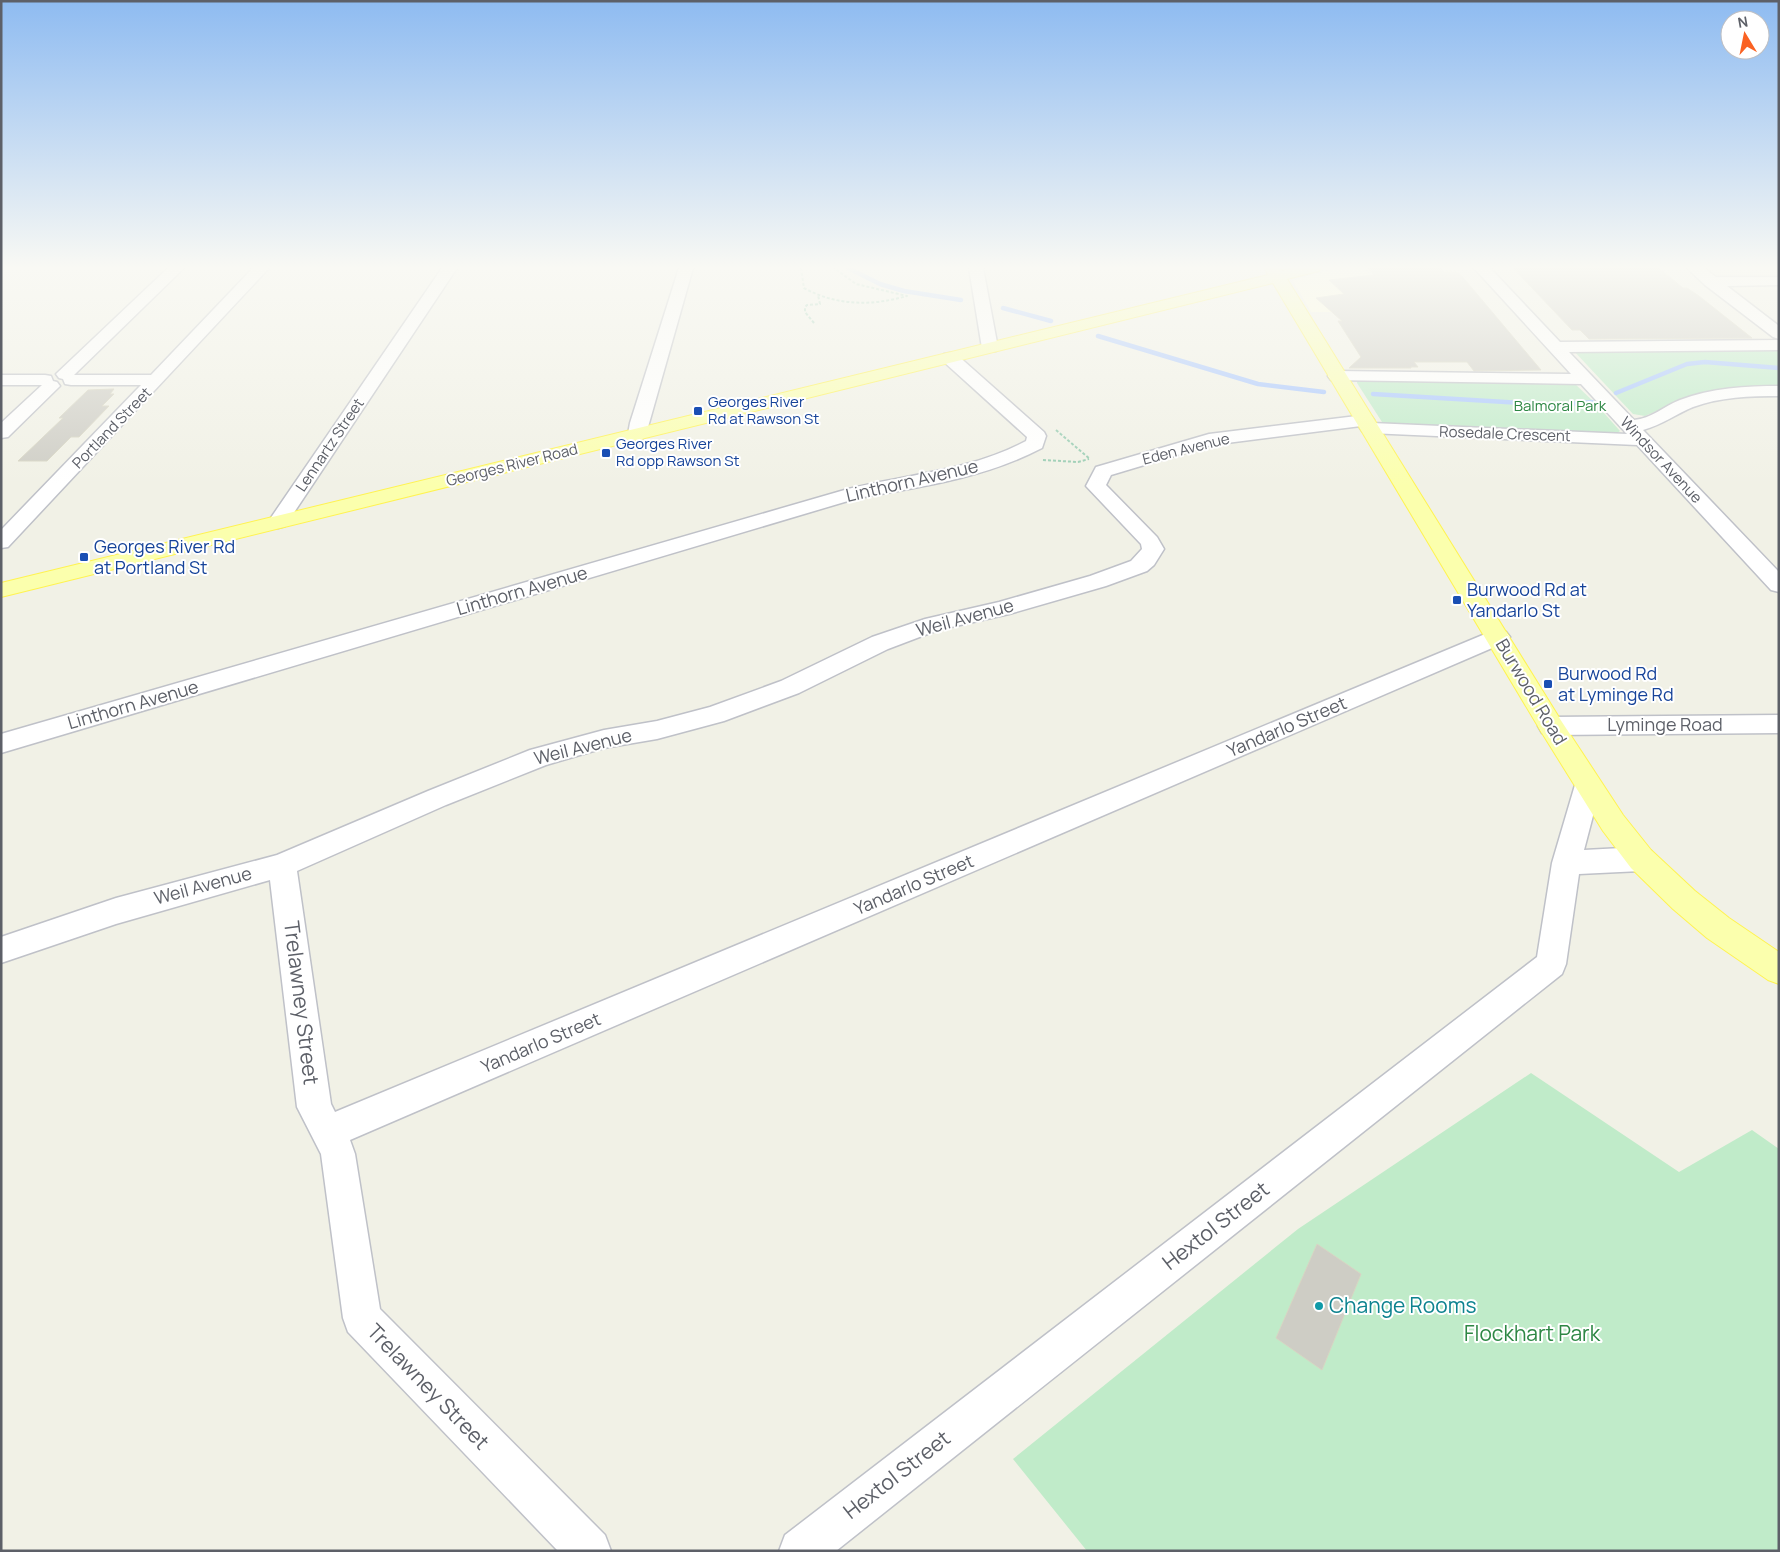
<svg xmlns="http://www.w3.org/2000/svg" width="1780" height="1552" font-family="Manrope,sans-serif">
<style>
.commercial{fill:#fffedd}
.green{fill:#c0ebc9}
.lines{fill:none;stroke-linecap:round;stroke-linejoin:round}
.stream{stroke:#a8c6ff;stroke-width:4.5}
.building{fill:#cecdc5;stroke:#d7d5c3}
.minor-casing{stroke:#bfc1c8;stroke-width:3}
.major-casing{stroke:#fff351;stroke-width:2}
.path{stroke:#98ccb2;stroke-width:2;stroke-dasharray:3 2;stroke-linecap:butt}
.minor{fill:#fff;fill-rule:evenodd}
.major{fill:#fbffad;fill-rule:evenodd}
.transit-dot{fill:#1a4fb4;stroke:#fff;stroke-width:2}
.culture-dot{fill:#0f9aa8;stroke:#fff;stroke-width:2}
.labels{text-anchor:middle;stroke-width:4;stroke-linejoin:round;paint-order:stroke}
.far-transit-label{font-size:15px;fill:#164399;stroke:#fff;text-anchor:start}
.far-park-label{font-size:15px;fill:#2d8744;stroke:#fff}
.far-street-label{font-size:15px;fill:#5d6068;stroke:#fff}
.street-label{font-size:18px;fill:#5d6068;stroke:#fff}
.transit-label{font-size:18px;fill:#164399;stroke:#fff;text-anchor:start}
.near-street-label{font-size:21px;fill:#5d6068;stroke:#fff}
.near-culture-label{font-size:21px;fill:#0d838f;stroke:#fff;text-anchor:start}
.near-park-label{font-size:21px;fill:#2d8744;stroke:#fff}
</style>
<rect width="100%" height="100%" fill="#f1f1e6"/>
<!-- commercial -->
<path class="commercial" d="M 1338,268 L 1362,268 L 1383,290 L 1399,312 L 1311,312 L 1293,281 L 1297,279 Z"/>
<!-- green -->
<path class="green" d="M 1572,349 L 1779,349 L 1779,387 L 1690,397 L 1645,416 L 1633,414 Z
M 1361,379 L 1573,382 L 1596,404 L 1620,431 L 1616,434 L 1392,425 L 1382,422 L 1357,383 L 1357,381 Z
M 1531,1073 L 1679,1172 L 1752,1130 L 1779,1149 L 1779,1551 L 1087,1551 L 1013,1459 L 1298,1229 Z"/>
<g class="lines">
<!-- stream -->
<path class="stream" d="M 848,268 L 880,284 L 904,291 L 961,300
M 1003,308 L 1051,321
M 1098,336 L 1258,384 L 1324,392
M 1616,393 L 1687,364 L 1705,362 L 1779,368
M 1373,394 L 1557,405 L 1592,402"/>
</g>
<!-- building -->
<path class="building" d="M 1368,268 L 1441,268 L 1444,272 L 1456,272 L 1461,275 L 1541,370 L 1474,371 L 1467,362 L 1414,362 L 1418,367 L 1411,367 L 1411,368 L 1349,368 L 1361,357 L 1338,321 L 1342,321 L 1316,298 L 1344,294 L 1329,280 L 1374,275 Z
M 1513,268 L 1659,268 L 1683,288 L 1687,288 L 1699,296 L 1752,338 L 1589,339 L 1580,330 L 1572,330 Z
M 114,389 L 110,394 L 114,394 L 102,406 L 109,406 L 79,437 L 71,437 L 47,461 L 18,461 L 63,418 L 59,418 L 88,390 Z
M 1317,1244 L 1361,1274 L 1322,1370 L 1276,1338 Z"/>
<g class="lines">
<!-- minor casing -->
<g class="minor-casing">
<path id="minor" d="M 168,268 L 184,268 L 74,375 L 151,375 L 253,268 L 269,268 L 8,547 L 1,548 L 1,530 L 141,385 L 71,385 L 65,384 L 63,379 L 59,378 L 56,374 Z
M 442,268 L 457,268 L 285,526 L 278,528 L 271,526 L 268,522 Z
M 679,268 L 693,268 L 646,434 L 644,438 L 637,440 L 630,438 L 628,434 L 630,423 Z
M 969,268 L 983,268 L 998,348 L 996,351 L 984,351 L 982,348 Z
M 1474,268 L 1490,268 L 1560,342 L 1779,340 L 1779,350 L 1569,352 L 1634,420 C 1651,419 1664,406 1680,400 C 1711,388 1746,386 1779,386 L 1779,396 C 1750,396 1720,397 1693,407 C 1676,414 1662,425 1643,430 L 1779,572 L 1779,592 L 1771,590 L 1637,445 L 1369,433 L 1363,432 L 1360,428 L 1361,426 L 1211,445 L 1111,475 L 1106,485 L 1157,537 L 1164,549 L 1154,565 L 1147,571 L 1106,586 L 1009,614 L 938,630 L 888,649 L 799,693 L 724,721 L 657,739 L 604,748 L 546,765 L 446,805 L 297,871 L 331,1104 L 335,1112 L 1490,632 L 1498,629 L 1506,632 L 1510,637 L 1506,642 L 350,1140 L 355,1154 L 380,1309 L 605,1535 L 611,1551 L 558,1551 L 348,1332 L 343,1318 L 321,1154 L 297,1107 L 270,880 L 116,924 L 1,963 L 1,937 L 116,898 L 277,855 L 428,791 L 530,750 L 604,730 L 657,721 L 710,707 L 781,681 L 872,637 L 925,619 L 999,602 L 1090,576 L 1131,561 L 1142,549 L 1141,544 L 1086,486 L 1096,467 L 1209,434 L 1365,415 L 1371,416 L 1374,420 L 1372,423 L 1627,434 L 1581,384 L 1331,380 L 1328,376 L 1331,372 L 1337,371 L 1571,374 Z
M 1687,268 L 1704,268 L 1716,277 L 1779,277 L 1779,285 L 1727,286 L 1779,326 L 1779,339 L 1773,337 L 1705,285 Z
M 950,353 L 956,354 L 1044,432 L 1046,436 L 1042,448 C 985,478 920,487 858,498 L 1,753 L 1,734 L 848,489 C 909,474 970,471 1026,441 L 1027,437 L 944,362 L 942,358 L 944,354 Z
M 1,375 L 45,375 L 51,376 L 53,381 L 57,382 L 60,386 L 8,437 L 1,438 L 1,423 L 42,385 L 1,385 Z
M 1779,715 L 1779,733 L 1551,735 L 1542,733 L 1538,726 L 1542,719 L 1551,717 Z
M 1588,775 L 1597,778 L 1601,785 L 1584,850 L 1641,847 L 1651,851 L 1655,859 L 1651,867 L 1641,871 L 1579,874 L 1566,964 L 1562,974 L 836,1551 L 779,1551 L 785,1535 L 1537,957 L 1552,863 L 1575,785 L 1579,778 Z"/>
</g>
<!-- major casing -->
<g class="major-casing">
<path id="major" d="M 1265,268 L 1280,268 L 1282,271 L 1293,268 L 1321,268 L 1319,271 L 1287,279 L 1560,719 L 1623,815 L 1651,850 L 1695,891 L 1729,918 L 1779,952 L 1779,984 L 1768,980 L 1707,938 L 1673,909 L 1631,868 L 1603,831 L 1542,733 L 1273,283 L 1,597 L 1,583 L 1268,275 Z"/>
</g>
<!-- path -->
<path class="path" d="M 801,268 L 804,288 C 837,306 871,306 907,296 L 856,284 L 834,268
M 814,323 L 805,312 L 805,307 L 807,305 L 820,304 L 818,295
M 1056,430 L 1090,459
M 1043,460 L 1078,462 L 1089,459"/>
<!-- minor -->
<use href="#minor" class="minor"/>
<!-- major -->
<use href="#major" class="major"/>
</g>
<!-- sky -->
<linearGradient id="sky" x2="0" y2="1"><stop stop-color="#8ebbf1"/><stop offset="0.55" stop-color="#f9f9f4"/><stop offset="1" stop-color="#f9f9f4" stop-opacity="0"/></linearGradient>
<rect width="1780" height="486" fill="url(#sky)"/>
<!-- markers -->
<g class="transit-dot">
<rect x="693" y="406" width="10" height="10" rx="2.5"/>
<rect x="601" y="448" width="10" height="10" rx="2.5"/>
<rect x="79" y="552" width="10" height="10" rx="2.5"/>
<rect x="1452" y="595" width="10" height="10" rx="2.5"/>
<rect x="1543" y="679" width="10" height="10" rx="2.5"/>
</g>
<circle class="culture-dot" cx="1319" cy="1306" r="5"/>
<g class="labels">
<!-- far-transit labels -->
<g class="far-transit-label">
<text x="708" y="407">Georges River<tspan x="708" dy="17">Rd at Rawson St</tspan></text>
<text x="616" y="449">Georges River<tspan x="616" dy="17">Rd opp Rawson St</tspan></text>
</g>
<!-- far-park labels -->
<g class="far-park-label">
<text x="1560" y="411">Balmoral Park</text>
</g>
<!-- far-street labels -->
<g class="far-street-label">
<text transform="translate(112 428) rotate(-46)" y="5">Portland Street</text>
<text transform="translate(1505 434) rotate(2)" y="5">Rosedale Crescent</text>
<text transform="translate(330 445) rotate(-56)" y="5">Lennartz Street</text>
<text transform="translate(1186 449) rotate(-14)" y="5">Eden Avenue</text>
<text transform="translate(1661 460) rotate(47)" y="5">Windsor Avenue</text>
<text transform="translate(512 465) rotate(-14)" y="5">Georges River Road</text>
</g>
<!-- street labels -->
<g class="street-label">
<text transform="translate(912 481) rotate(-13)" y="6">Linthorn Avenue</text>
<text transform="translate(522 591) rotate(-16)" y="6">Linthorn Avenue</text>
<text transform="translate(965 618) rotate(-15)" y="6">Weil Avenue</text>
<text transform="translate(1531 692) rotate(59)" y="6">Burwood Road</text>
<text transform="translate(133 705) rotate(-16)" y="6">Linthorn Avenue</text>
<text x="1665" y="731">Lyminge Road</text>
<text transform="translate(1287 727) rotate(-23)" y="6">Yandarlo Street</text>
<text transform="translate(583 747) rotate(-14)" y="6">Weil Avenue</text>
<text transform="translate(914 885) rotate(-23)" y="6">Yandarlo Street</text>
<text transform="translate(203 886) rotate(-15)" y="6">Weil Avenue</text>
<text transform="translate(541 1043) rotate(-23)" y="6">Yandarlo Street</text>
</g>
<!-- transit labels -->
<g class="transit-label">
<text x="94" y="553">Georges River Rd<tspan x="94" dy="21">at Portland St</tspan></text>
<text x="1467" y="596">Burwood Rd at<tspan x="1467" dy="21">Yandarlo St</tspan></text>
<text x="1558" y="680">Burwood Rd<tspan x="1558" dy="21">at Lyminge Rd</tspan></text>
</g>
<!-- near-street labels -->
<g class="near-street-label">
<text transform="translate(301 1003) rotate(83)" y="7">Trelawney Street</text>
<text transform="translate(1216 1226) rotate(-38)" y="7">Hextol Street</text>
<text transform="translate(428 1387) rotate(46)" y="7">Trelawney Street</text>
<text transform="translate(897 1475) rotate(-38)" y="7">Hextol Street</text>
</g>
<!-- near-culture labels -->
<g class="near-culture-label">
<text x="1329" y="1313">Change Rooms</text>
</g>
<!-- near-park labels -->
<g class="near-park-label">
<text x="1532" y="1341">Flockhart Park</text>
</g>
</g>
<!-- border -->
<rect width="1780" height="1552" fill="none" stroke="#5d6068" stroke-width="5"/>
<!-- north arrow -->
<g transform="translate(1745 35) rotate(350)"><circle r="24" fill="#ffffff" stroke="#bebfc3"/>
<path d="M0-4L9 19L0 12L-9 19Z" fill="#fa6223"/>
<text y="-8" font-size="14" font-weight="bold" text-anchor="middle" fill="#5d6068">N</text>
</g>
</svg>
